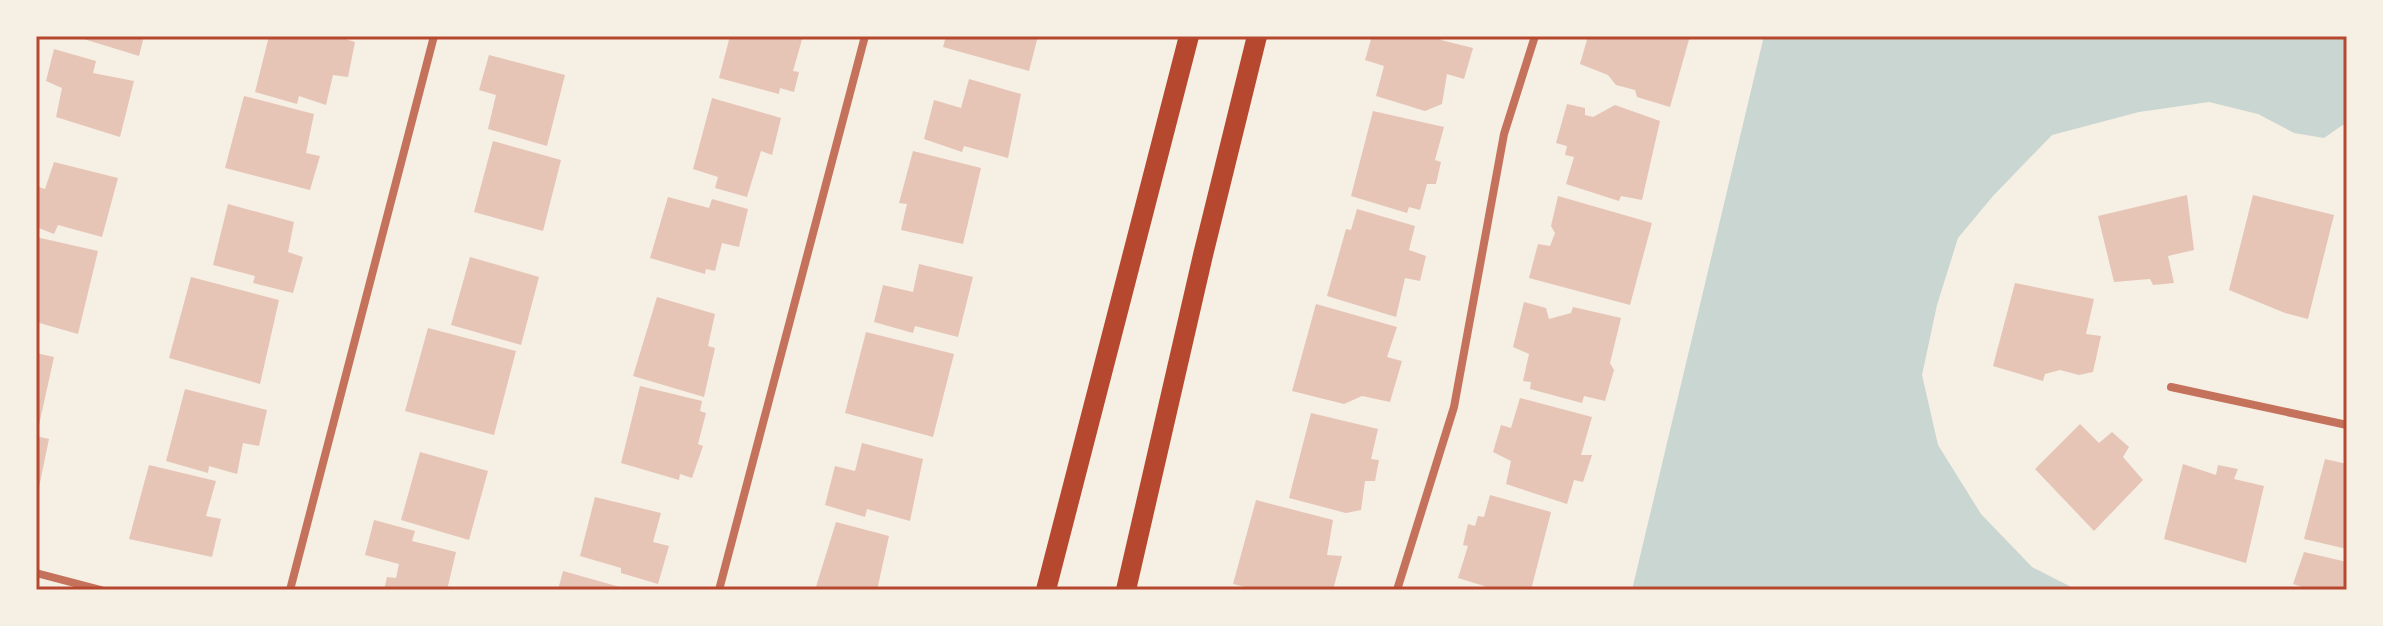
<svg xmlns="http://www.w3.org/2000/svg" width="2383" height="626" font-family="'Public Sans',sans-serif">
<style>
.water{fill:#c9d6d2}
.building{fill:#e6c5b7}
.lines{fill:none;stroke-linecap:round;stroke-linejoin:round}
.minor{stroke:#c5725c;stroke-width:8}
.primary{stroke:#b5482f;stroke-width:20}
.neatline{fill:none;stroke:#b5482f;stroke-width:3}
</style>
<rect width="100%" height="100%" fill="#f6efe4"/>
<!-- water -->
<path class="water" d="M 1764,36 L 2347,36 L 2347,122 L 2324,138 L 2294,133 L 2258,114 L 2209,102 L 2139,112 L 2052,135 L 1993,196 L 1958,238 L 1937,305 L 1922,375 L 1938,445 L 1981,514 L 2032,567 L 2077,590 L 1632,590 Z"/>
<!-- building -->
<path class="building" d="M 74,36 L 144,36 L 139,56 Z
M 269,36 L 335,36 L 355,42 L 348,77 L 333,75 L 326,105 L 299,96 L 297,104 L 255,92 Z
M 730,36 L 803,36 L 793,71 L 799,72 L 794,92 L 780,88 L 779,94 L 719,78 Z
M 946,36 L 1038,36 L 1029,71 L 943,47 Z
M 1372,36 L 1438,36 L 1441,40 L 1473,48 L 1464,79 L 1447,74 L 1442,104 L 1425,111 L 1376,96 L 1384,66 L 1365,60 Z
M 1588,36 L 1690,36 L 1670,107 L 1637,97 L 1635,90 L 1616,85 L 1608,75 L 1580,64 Z
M 54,49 L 96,61 L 93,73 L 134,81 L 120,137 L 56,117 L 62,88 L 46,81 Z
M 489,55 L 565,75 L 547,146 L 488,129 L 496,95 L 479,90 Z
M 969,79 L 1021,94 L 1008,158 L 964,146 L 962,152 L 924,139 L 934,100 L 961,108 Z
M 244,96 L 314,114 L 306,153 L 320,156 L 310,190 L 225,168 Z
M 712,98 L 781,118 L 772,155 L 761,151 L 747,197 L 715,188 L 718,177 L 693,169 Z
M 1567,104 L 1585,108 L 1585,115 L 1593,117 L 1615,105 L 1660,121 L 1642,200 L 1621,196 L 1619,201 L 1566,184 L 1574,157 L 1565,155 L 1567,146 L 1556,143 Z
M 1373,111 L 1444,127 L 1435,160 L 1441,162 L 1436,184 L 1427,184 L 1420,210 L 1409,207 L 1407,213 L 1351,196 Z
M 493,141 L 561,160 L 543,231 L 474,212 Z
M 913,151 L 981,168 L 963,244 L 901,230 L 907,204 L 899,203 Z
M 54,162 L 118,178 L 102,237 L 58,225 L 54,234 L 36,227 L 36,186 L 45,189 Z
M 2187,195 L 2194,250 L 2168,256 L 2174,283 L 2153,285 L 2150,279 L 2114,282 L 2098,216 Z
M 2253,195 L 2334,215 L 2308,319 L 2285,313 L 2229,290 Z
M 1558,196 L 1652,223 L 1630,305 L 1529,278 L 1538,244 L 1550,246 L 1555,233 L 1551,226 Z
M 668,197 L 709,208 L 712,199 L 748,209 L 739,247 L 722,243 L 715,271 L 706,269 L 705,274 L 650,258 Z
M 228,204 L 294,222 L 288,252 L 303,257 L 293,293 L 253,283 L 255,276 L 213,265 Z
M 1357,209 L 1415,226 L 1409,250 L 1426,256 L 1420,281 L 1405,278 L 1396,317 L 1327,296 L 1346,229 L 1351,230 Z
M 36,237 L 98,251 L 78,334 L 36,322 Z
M 470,257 L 539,277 L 521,345 L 451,325 Z
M 919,264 L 973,277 L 958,337 L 915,326 L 913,333 L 874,322 L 883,285 L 913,292 Z
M 191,277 L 279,300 L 260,384 L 169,358 Z
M 2015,283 L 2094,299 L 2086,334 L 2101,336 L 2093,372 L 2079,375 L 2060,370 L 2045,374 L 2043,381 L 1993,366 Z
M 657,297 L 715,314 L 708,346 L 715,348 L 704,397 L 633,376 Z
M 1524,302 L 1546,308 L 1549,319 L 1571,313 L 1573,307 L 1621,318 L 1610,363 L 1614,370 L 1605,401 L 1584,396 L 1582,403 L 1530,389 L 1531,382 L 1523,381 L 1529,354 L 1513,347 Z
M 1316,304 L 1397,327 L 1387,357 L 1402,361 L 1390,402 L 1362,396 L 1344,404 L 1292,391 Z
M 428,328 L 516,351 L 494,435 L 405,411 Z
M 866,332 L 954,354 L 933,437 L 845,413 Z
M 36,353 L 54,357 L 39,425 L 36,425 Z
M 640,386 L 702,401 L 700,411 L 706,413 L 698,444 L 703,446 L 692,478 L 680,474 L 679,480 L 621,463 Z
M 185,389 L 267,410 L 259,446 L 243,443 L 237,474 L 209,466 L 208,473 L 166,461 Z
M 1520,398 L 1592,417 L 1581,455 L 1592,455 L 1583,482 L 1574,480 L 1567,504 L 1506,484 L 1511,461 L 1493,452 L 1501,425 L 1511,428 Z
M 1311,413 L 1378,429 L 1371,459 L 1379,460 L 1375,481 L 1365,481 L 1361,510 L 1346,513 L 1289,498 Z
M 2080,424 L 2099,443 L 2112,432 L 2129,447 L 2123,457 L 2143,480 L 2094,531 L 2035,469 Z
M 36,436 L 49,439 L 37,497 L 36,497 Z
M 862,443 L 923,459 L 910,521 L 867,509 L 865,517 L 825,505 L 835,466 L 855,471 Z
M 420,452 L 488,471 L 469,540 L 401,520 Z
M 2325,459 L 2347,464 L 2347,549 L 2304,539 Z
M 2183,464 L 2216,475 L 2218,465 L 2238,469 L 2234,479 L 2264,486 L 2246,563 L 2164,539 Z
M 149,465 L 216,481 L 206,516 L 221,519 L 212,557 L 129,539 Z
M 1490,495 L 1551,512 L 1531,590 L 1497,590 L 1458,578 L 1468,546 L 1463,545 L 1468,524 L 1475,526 L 1478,516 L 1484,517 Z
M 595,497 L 661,513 L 653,542 L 669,546 L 658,584 L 621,573 L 621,568 L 580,556 Z
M 1256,500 L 1333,520 L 1327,555 L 1342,556 L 1333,590 L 1303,587 L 1298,590 L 1258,590 L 1233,584 Z
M 374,520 L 415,531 L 412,541 L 456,552 L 447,590 L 384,590 L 387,577 L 396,578 L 399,564 L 365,555 Z
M 836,522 L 889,536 L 877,590 L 815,590 Z
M 2304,552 L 2347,562 L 2347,590 L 2301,590 L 2302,587 L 2293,584 Z
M 563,571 L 627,589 L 626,590 L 558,590 Z"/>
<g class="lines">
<!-- minor -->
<path class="minor" d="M 2171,387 L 2347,425
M 36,573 L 101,590
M 290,590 L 434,36
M 719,590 L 865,36
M 1397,590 L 1454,407 L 1504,134 L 1535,36"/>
<!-- primary -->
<path class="primary" d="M 1046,590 L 1189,36
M 1126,590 L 1203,255 L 1257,36"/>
</g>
<!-- border -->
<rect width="2383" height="626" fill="none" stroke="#f6efe4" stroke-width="76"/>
<rect x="38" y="38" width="2307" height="550" class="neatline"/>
</svg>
